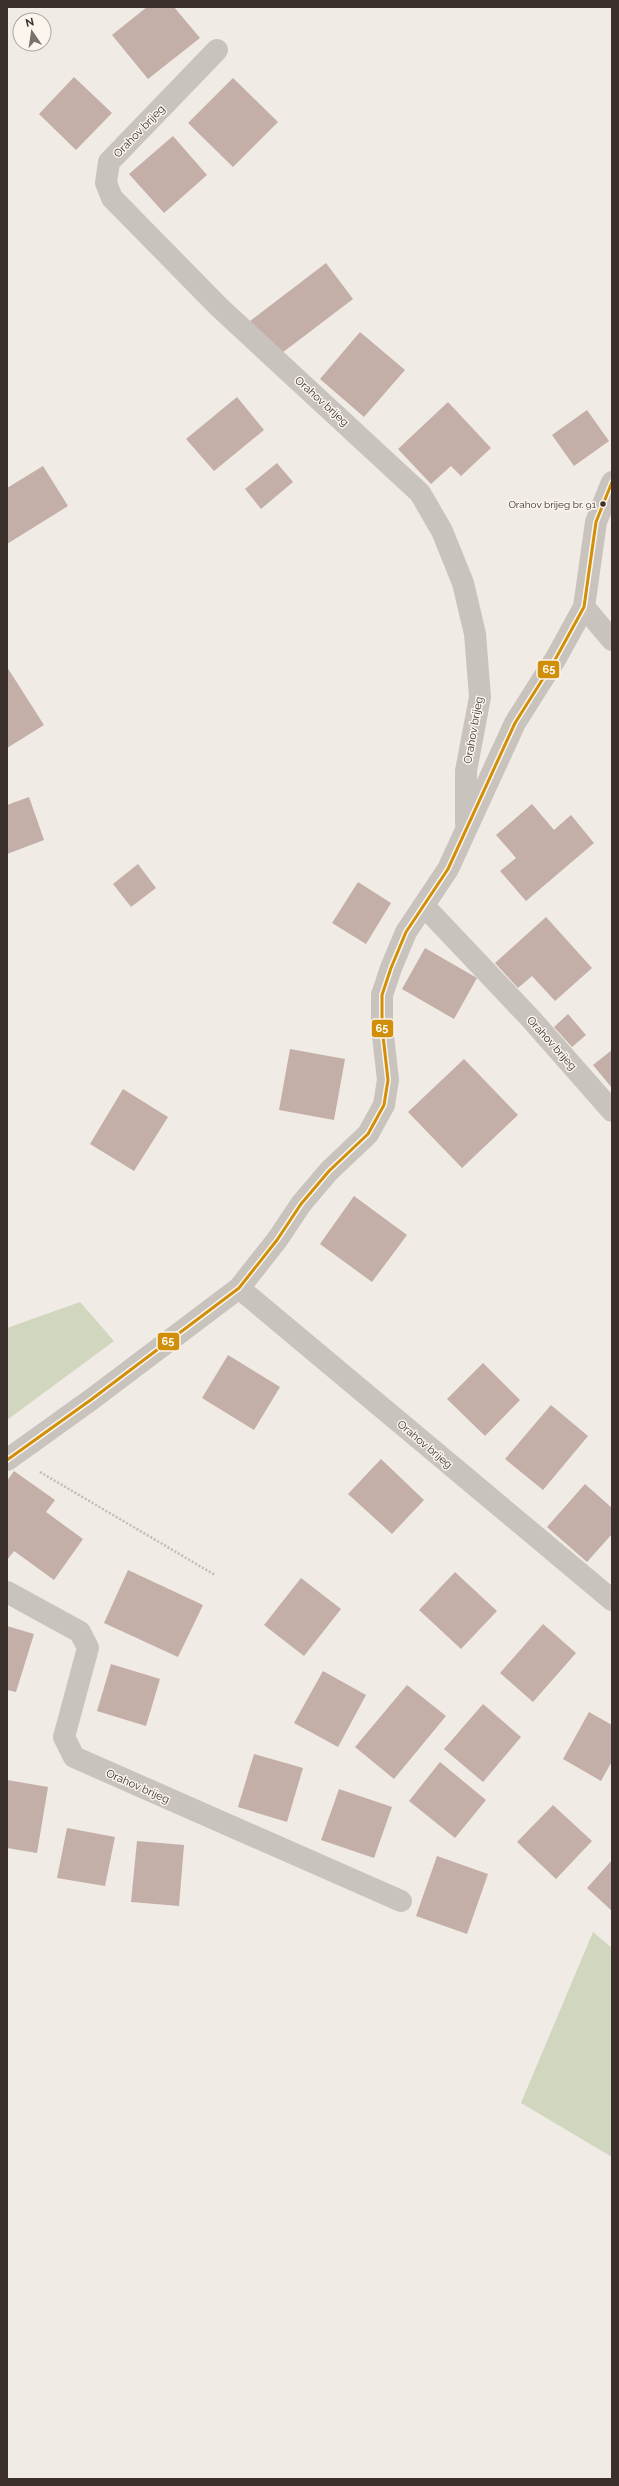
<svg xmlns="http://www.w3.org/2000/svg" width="619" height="2486" font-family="Raleway,sans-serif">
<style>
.green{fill:#d1d6bf}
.building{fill:#c3afa7}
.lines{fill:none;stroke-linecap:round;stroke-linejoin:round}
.path{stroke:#c2bbb6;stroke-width:2.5;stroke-dasharray:2 2;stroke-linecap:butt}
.minor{stroke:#c9c3be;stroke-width:22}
.bus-1-casing{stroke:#fbf5ee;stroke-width:6}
.bus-1{stroke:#d18e09;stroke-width:3}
.bus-dot{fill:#3b302b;stroke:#fbf5ee;stroke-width:1.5}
.labels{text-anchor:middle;stroke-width:3;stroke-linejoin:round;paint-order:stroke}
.bus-label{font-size:10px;fill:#3b302b;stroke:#fbf5ee;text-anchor:end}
.street-label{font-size:11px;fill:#3b302b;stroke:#fbf5ee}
.line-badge{stroke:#fbf5ee;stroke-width:1.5}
.badge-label{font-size:11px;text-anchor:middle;font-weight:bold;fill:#fff}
</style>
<rect width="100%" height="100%" fill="#f0ebe5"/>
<!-- green -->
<path class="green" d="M 80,1302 L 114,1341 L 7,1420 L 7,1328 Z
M 593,1932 L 612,1948 L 612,2157 L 521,2103 Z"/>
<!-- building -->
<path class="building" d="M 147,7 L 174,7 L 200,38 L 148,79 L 112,35 Z
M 74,77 L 112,113 L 76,150 L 39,114 Z
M 233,78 L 278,122 L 233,167 L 188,123 Z
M 173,136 L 207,175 L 164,213 L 129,174 Z
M 326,263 L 353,299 L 278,356 L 250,321 Z
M 360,332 L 405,370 L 364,417 L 320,379 Z
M 237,397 L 264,430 L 214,471 L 186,439 Z
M 448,402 L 491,448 L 461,476 L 451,466 L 431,484 L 398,449 Z
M 587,410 L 609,441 L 574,466 L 552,435 Z
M 277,463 L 293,482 L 261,509 L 245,489 Z
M 43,466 L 68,506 L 7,544 L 7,488 Z
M 7,667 L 44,725 L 7,748 Z
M 29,797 L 44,840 L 7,854 L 7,805 Z
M 532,804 L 554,830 L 571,815 L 594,843 L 526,901 L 500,871 L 516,858 L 496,835 Z
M 138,864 L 156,888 L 131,907 L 113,884 Z
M 358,882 L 391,903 L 366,944 L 332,923 Z
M 546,917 L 592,968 L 555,1001 L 532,976 L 518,988 L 495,963 Z
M 425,948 L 477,978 L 454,1019 L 402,989 Z
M 568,1014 L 586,1035 L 572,1047 L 554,1027 Z
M 290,1049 L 345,1059 L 334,1120 L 279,1110 Z
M 612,1050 L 612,1088 L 593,1065 Z
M 464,1059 L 518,1115 L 462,1168 L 408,1112 Z
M 123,1089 L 168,1117 L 134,1171 L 90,1144 Z
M 354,1196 L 407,1235 L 372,1282 L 320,1244 Z
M 228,1355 L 280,1387 L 254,1430 L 202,1398 Z
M 483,1363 L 520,1400 L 485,1436 L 447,1399 Z
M 551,1405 L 588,1436 L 543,1490 L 505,1459 Z
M 381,1459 L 424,1500 L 392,1534 L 348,1494 Z
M 14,1471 L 55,1500 L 46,1512 L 83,1539 L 54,1580 L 14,1551 L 7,1560 L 7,1481 Z
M 585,1484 L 612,1508 L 612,1534 L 587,1562 L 547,1527 Z
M 128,1570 L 203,1605 L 178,1657 L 104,1623 Z
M 455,1572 L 497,1611 L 461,1649 L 419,1610 Z
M 301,1578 L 341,1609 L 304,1656 L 264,1625 Z
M 543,1624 L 576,1653 L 533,1702 L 500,1673 Z
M 7,1626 L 34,1634 L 16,1692 L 7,1690 Z
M 111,1664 L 160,1679 L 146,1726 L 97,1711 Z
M 323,1671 L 366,1695 L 338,1747 L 294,1723 Z
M 407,1685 L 446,1716 L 394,1779 L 355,1747 Z
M 483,1704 L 521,1737 L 483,1782 L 444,1749 Z
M 589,1712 L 612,1725 L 612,1761 L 601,1781 L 563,1759 Z
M 254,1754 L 303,1768 L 287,1822 L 238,1807 Z
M 440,1762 L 486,1800 L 455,1838 L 409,1801 Z
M 7,1780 L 48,1787 L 37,1853 L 7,1848 Z
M 339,1789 L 392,1807 L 374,1858 L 321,1840 Z
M 553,1805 L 592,1841 L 556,1879 L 517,1842 Z
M 67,1828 L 115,1837 L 105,1886 L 57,1878 Z
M 137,1841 L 184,1845 L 179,1906 L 131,1902 Z
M 437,1856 L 488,1874 L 467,1934 L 416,1916 Z
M 612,1860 L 612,1911 L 587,1888 Z"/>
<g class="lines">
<!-- path -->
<path class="path" d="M 40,1472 L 215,1575"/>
<!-- minor -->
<path class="minor" d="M 217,50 L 109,162 L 106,183 L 112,198 L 219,307 L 420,493 L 442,531 L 463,583 L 475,634 L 480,697 L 466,771 L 466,823
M 584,607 L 612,640
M 424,906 L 531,1019 L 612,1111
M 239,1288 L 612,1600
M 7,1460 L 92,1399 L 239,1288 L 277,1240 L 301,1204 L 329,1171 L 368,1134 L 384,1105 L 388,1080 L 382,1027 L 382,995 L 391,968 L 406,932 L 448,869 L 515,723 L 556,658 L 584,607 L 596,522 L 612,482
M 7,1592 L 80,1632 L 88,1648 L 64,1737 L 74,1757 L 401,1901"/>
<!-- bus-1 casing -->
<g class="bus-1-casing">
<path id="bus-1" d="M 7,1460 L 92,1399 L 239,1288 L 277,1240 L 301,1204 L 329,1171 L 368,1134 L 384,1105 L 388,1080 L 382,1027 L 382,995 L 391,968 L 406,932 L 448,869 L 515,723 L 556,658 L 584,607 L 596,522 L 612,482"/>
</g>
<!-- bus-1 -->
<use href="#bus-1" class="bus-1"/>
</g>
<!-- markers -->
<circle class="bus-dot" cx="603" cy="504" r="3.5"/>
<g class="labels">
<!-- bus labels -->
<g class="bus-label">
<text x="596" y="508">Orahov brijeg br. 91</text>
</g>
<!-- street labels -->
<g class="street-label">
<text transform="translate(139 131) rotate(-46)" y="4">Orahov brijeg</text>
<text transform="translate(322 401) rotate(42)" y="4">Orahov brijeg</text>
<text transform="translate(473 730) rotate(-80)" y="4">Orahov brijeg</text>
<text transform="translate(552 1043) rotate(48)" y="4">Orahov brijeg</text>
<text transform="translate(425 1444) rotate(40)" y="4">Orahov brijeg</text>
<text transform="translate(138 1786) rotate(24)" y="4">Orahov brijeg</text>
</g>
</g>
<g class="line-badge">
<rect x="537" y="660" width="23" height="19" rx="4" fill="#d18e09"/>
<rect x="371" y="1019" width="23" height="19" rx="4" fill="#d18e09"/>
<rect x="157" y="1332" width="23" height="19" rx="4" fill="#d18e09"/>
</g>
<g class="badge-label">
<text x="549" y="673">65</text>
<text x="382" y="1032">65</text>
<text x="168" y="1345">65</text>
</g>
<!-- border -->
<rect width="619" height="2486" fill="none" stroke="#3b302b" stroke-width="16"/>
<!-- north arrow -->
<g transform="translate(32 32) rotate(347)"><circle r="19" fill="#fbf5ee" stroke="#aea6a0"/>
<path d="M0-3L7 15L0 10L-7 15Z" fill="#7a716c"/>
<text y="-6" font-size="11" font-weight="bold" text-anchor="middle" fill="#3b302b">N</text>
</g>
</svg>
